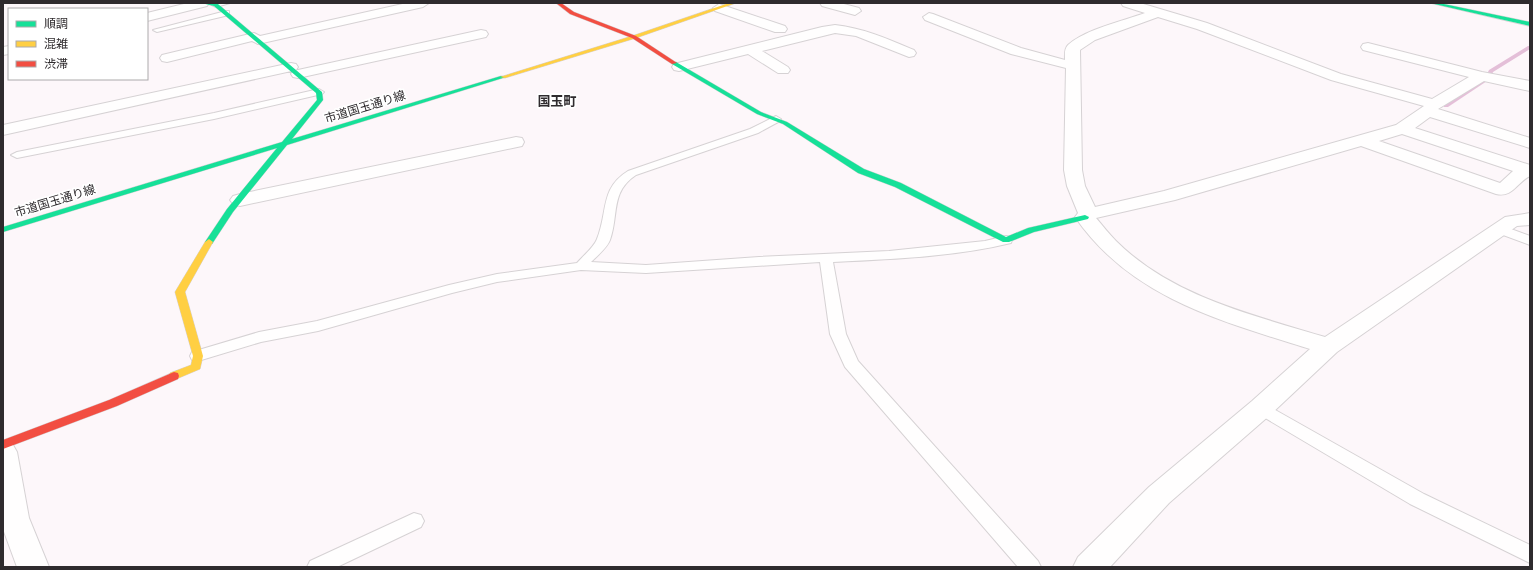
<svg xmlns="http://www.w3.org/2000/svg" width="1533" height="570" font-family="Overpass,'Noto Sans JP',sans-serif">
<style>
.lines{fill:none;stroke-linecap:round;stroke-linejoin:round}
.stream{fill:#e4bfd8;fill-rule:evenodd}
.lane-casing{stroke:#d6d2d4;stroke-width:2}
.street-casing{stroke:#d6d2d4;stroke-width:2}
.fast-casing{stroke:#d6d2d4;stroke-width:1}
.slow-casing{stroke:#d6d2d4;stroke-width:1}
.jam-casing{stroke:#d6d2d4;stroke-width:1}
.lane{fill:#fffefe;fill-rule:evenodd}
.street{fill:#fffefe;fill-rule:evenodd}
.fast{fill:#16e098;fill-rule:evenodd}
.slow{fill:#ffcf43;fill-rule:evenodd}
.jam{fill:#f24e42;fill-rule:evenodd}
.labels{text-anchor:middle;stroke-width:3.5;stroke-linejoin:round;paint-order:stroke}
.far-street-label{font-size:12px;fill:#2f2b2e;stroke:#fff}
.far-quarter-label{font-size:13px;font-weight:bold;fill:#2f2b2e;stroke:#fff}
</style>
<rect width="100%" height="100%" fill="#fdf7fa"/>
<g class="lines">
<!-- stream -->
<path class="stream" d="M 1528,46 L 1530,46 L 1530,49 L 1493,72 L 1491,77 L 1487,77 L 1486,76 L 1489,70 Z
M 1482,80 L 1487,81 L 1448,107 L 1444,107 L 1444,105 Z"/>
<!-- lane casing -->
<g class="lane-casing">
<path id="lane" d="M 215,3 L 230,3 L 216,7 L 212,5 Z
M 226,11 L 229,11 L 229,15 L 157,32 L 153,30 Z
M 319,89 L 324,92 L 322,94 L 214,119 L 17,158 L 11,155 L 17,152 L 214,113 Z
M 776,116 L 781,119 L 780,121 L 758,133 L 636,175 C 610,192 619,215 610,240 C 607,248 597,256 591,262 L 646,265 L 759,257 L 889,251 L 985,241 L 1006,236 L 1011,237 L 1012,240 L 1011,243 C 953,257 892,259 833,262 L 846,334 L 858,361 L 1038,561 L 1041,567 L 1018,567 L 845,367 L 830,334 L 820,262 L 646,273 L 581,270 L 497,282 L 452,293 L 318,331 L 261,342 L 198,361 L 192,360 L 190,356 L 192,352 L 259,332 L 317,321 L 449,285 L 497,274 L 577,263 C 583,256 594,247 597,239 C 608,212 600,188 628,171 L 750,129 Z
M 1500,225 L 1530,236 L 1530,245 L 1495,232 L 1494,229 Z
M 1261,402 L 1424,494 L 1530,545 L 1530,563 L 1410,504 L 1255,412 L 1253,408 L 1255,404 Z
M 414,513 L 421,515 L 424,521 L 421,527 L 337,567 L 307,567 L 310,561 Z"/>
</g>
<!-- street casing -->
<g class="street-casing">
<path id="street" d="M 188,3 L 209,3 L 207,6 L 147,21 L 147,13 Z
M 407,3 L 429,3 L 423,7 L 258,44 L 252,41 L 167,62 L 162,61 L 160,58 L 162,55 L 254,33 L 260,36 Z
M 820,3 L 840,3 L 859,8 L 861,11 L 855,15 L 822,6 Z
M 1121,3 L 1140,3 L 1207,23 L 1341,74 L 1432,99 L 1469,77 L 1363,50 L 1361,47 L 1363,44 L 1368,43 L 1482,72 L 1530,81 L 1530,91 L 1484,81 L 1438,109 L 1530,138 L 1530,148 L 1430,117 L 1415,128 L 1530,165 L 1530,176 C 1517,182 1513,198 1496,194 L 1361,146 L 1175,200 L 1096,218 C 1103,226 1109,234 1116,241 C 1171,296 1252,315 1325,337 L 1505,217 L 1530,213 L 1530,225 L 1517,226 L 1337,352 L 1270,415 L 1169,503 L 1110,567 L 1073,567 L 1078,557 L 1149,487 L 1252,401 L 1310,349 C 1221,321 1131,298 1075,217 L 1078,213 L 1067,186 L 1064,170 L 1066,68 L 1011,54 L 925,20 L 923,17 L 929,13 L 933,14 L 1021,48 L 1065,60 C 1065,55 1064,49 1068,45 C 1086,29 1123,21 1145,13 L 1123,6 ZM 1158,17 L 1197,29 L 1331,80 L 1424,106 L 1396,125 L 1164,191 L 1095,207 L 1085,186 L 1082,170 L 1080,50 L 1095,40 ZM 1402,134 L 1513,171 L 1500,183 L 1379,141 Z
M 719,4 L 785,26 L 787,29 L 785,32 L 775,32 L 715,11 L 713,8 Z
M 835,25 C 863,28 888,39 914,50 L 916,53 L 914,56 L 909,57 L 856,36 L 835,33 L 762,51 L 788,67 L 790,70 L 788,73 L 778,73 L 748,54 L 679,71 L 674,70 L 672,67 L 674,64 L 822,27 Z
M 481,30 L 486,31 L 488,34 L 486,37 L 298,78 L 293,77 L 291,74 L 293,71 L 298,70 Z
M 9,46 L 9,54 L 3,55 L 3,47 Z
M 291,63 L 296,64 L 298,67 L 296,70 L 3,135 L 3,125 Z
M 516,137 L 522,138 L 524,142 L 522,146 L 240,206 L 233,204 L 230,200 L 233,196 L 240,194 Z
M 3,441 L 13,445 L 17,452 L 29,518 L 49,567 L 17,567 L 3,529 Z"/>
</g>
<!-- fast casing -->
<g class="fast-casing">
<path id="fast" d="M 201,3 L 218,4 L 322,92 L 323,100 L 292,139 L 501,76 L 506,77 L 287,145 L 233,212 L 212,244 L 206,244 L 205,242 L 227,209 L 277,148 L 3,232 L 3,227 L 282,142 L 317,100 L 316,93 L 214,6 Z
M 1430,3 L 1439,3 L 1530,22 L 1530,26 Z
M 672,62 L 676,62 L 761,112 L 787,122 L 864,169 L 901,183 L 1006,237 L 1028,228 L 1085,215 L 1089,217 L 1088,219 L 1034,232 L 1009,242 L 1003,242 L 895,187 L 858,173 L 783,124 L 757,114 L 672,64 Z"/>
</g>
<!-- slow casing -->
<g class="slow-casing">
<path id="slow" d="M 729,3 L 736,3 L 636,38 L 505,78 L 500,77 L 632,36 Z
M 209,239 L 213,242 L 185,292 L 203,356 L 200,369 L 174,380 L 170,379 L 169,376 L 170,373 L 191,365 L 193,356 L 175,292 L 205,242 Z"/>
</g>
<!-- jam casing -->
<g class="jam-casing">
<path id="jam" d="M 556,3 L 561,3 L 574,12 L 636,36 L 677,63 L 672,64 L 632,38 L 570,14 Z
M 174,372 L 178,373 L 179,376 L 178,379 L 117,406 L 3,449 L 3,440 L 109,400 Z"/>
</g>
<!-- lane -->
<use href="#lane" class="lane"/>
<!-- street -->
<use href="#street" class="street"/>
<!-- fast -->
<use href="#fast" class="fast"/>
<!-- slow -->
<use href="#slow" class="slow"/>
<!-- jam -->
<use href="#jam" class="jam"/>
</g>
<g class="labels">
<!-- far-street labels -->
<g class="far-street-label">
<text transform="translate(365 107) rotate(-17)" y="4">市道国玉通り線</text>
<text transform="translate(55 201) rotate(-17)" y="4">市道国玉通り線</text>
</g>
<!-- far-quarter labels -->
<g class="far-quarter-label">
<text x="557" y="106">国玉町</text>
</g>
</g>
<!-- border -->
<rect width="1533" height="570" fill="none" stroke="#2f2b2e" stroke-width="8"/>
<!-- legend -->
<rect x="8" y="8" width="140" height="72" fill="#ffffff" stroke="#acaaab"/>
<rect x="16" y="21" width="20" height="6" fill="#16e098" stroke="#acaaab"/>
<text x="44" y="28" font-size="12" fill="#2f2b2e">順調</text>
<rect x="16" y="41" width="20" height="6" fill="#ffcf43" stroke="#acaaab"/>
<text x="44" y="48" font-size="12" fill="#2f2b2e">混雑</text>
<rect x="16" y="61" width="20" height="6" fill="#f24e42" stroke="#acaaab"/>
<text x="44" y="68" font-size="12" fill="#2f2b2e">渋滞</text>
</svg>
